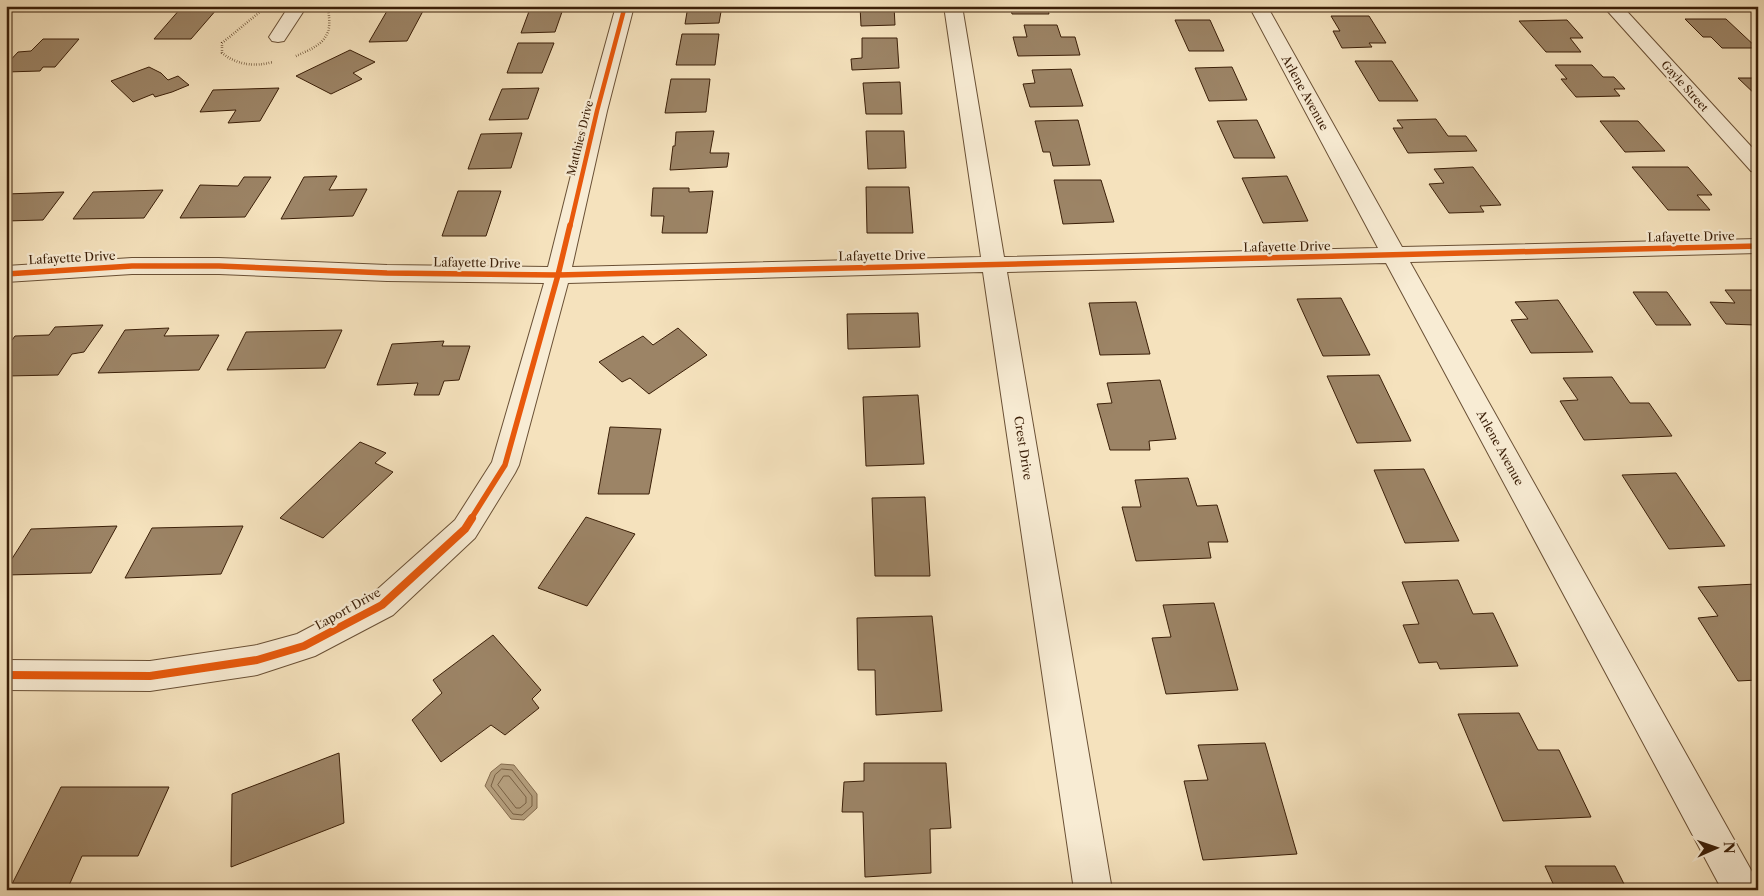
<svg xmlns="http://www.w3.org/2000/svg" width="1764" height="896" font-family="'Libre Caslon Text',serif">
<style>
.water{fill:#b6a07f;stroke:#856c4f}
.lines{fill:none;stroke-linecap:round;stroke-linejoin:round}
.shore{stroke:#786044;stroke-width:1}
.building{fill:#9c8466;stroke:#3b1f08}
.street-casing{stroke:#6a5035;stroke-width:2}
.path{stroke:#3b1f08;stroke-width:2.5;stroke-dasharray:0.5 2;stroke-linecap:butt}
.street{fill:#f8ecd4;fill-rule:evenodd}
.cycleway-far2-casing{stroke:#f8ecd4;stroke-width:7}
.cycleway-far1-casing{stroke:#f8ecd4;stroke-width:9}
.cycleway-casing{stroke:#f8ecd4;stroke-width:11}
.cycleway-far2{stroke:#e8590c;stroke-width:4.5}
.cycleway-far1{stroke:#e8590c;stroke-width:5.5}
.cycleway{stroke:#e8590c;stroke-width:8}
.labels{text-anchor:middle;stroke-width:4.5;stroke-linejoin:round;paint-order:stroke}
.far-street-label{font-size:11px;fill:#3b1f08;stroke:#f8ecd4}
.street-label{font-size:12px;fill:#3b1f08;stroke:#f8ecd4}
</style>
<rect width="100%" height="100%" fill="#f5e2bd"/>
<filter id="stains"><feTurbulence type="fractalNoise" baseFrequency=".004" numOctaves="4"/><feColorMatrix values="0 0 0 0 .2 0 0 0 0 .09 0 0 0 0 .02 0 0 0 .5 -.17"/></filter>
<radialGradient id="worn" r=".72"><stop offset=".6" stop-color="#630" stop-opacity="0"/><stop offset="1" stop-color="#630" stop-opacity=".3"/></radialGradient>
<!-- water -->
<path class="water" d="M 501,764 L 514,765 L 537,794 L 537,808 L 524,820 L 511,819 L 485,786 L 491,772 Z"/>
<g class="lines">
<!-- shore -->
<path class="shore" d="M 502,769 L 512,770 L 532,796 L 532,806 L 522,815 L 513,814 L 491,786 L 495,775 Z
M 504,776 L 509,776 L 526,797 L 526,803 L 520,808 L 516,808 L 498,785 Z"/>
</g>
<!-- building -->
<path class="building" d="M 531,6 L 564,6 L 555,32 L 521,33 Z
M 688,6 L 722,6 L 719,23 L 685,24 Z
M 860,6 L 894,6 L 895,25 L 861,26 Z
M 1010,6 L 1047,6 L 1049,14 L 1012,14 Z
M 1512,6 L 1545,6 L 1547,9 L 1514,9 Z
M 1676,6 L 1739,6 L 1741,8 L 1678,8 Z
M 181,8 L 217,9 L 191,39 L 154,39 Z
M 387,11 L 423,11 L 407,41 L 369,42 Z
M 1331,16 L 1369,16 L 1386,43 L 1369,43 L 1372,47 L 1342,48 L 1333,31 L 1340,31 Z
M 1685,19 L 1726,19 L 1757,48 L 1722,48 L 1711,37 L 1703,37 Z
M 1175,20 L 1210,20 L 1224,51 L 1189,51 Z
M 1567,20 L 1583,38 L 1570,38 L 1581,52 L 1546,52 L 1519,21 Z
M 1024,25 L 1057,25 L 1061,37 L 1075,37 L 1080,55 L 1018,56 L 1013,37 L 1027,37 Z
M 682,34 L 719,34 L 715,65 L 676,65 Z
M 862,38 L 897,38 L 899,68 L 852,70 L 851,59 L 862,58 Z
M 43,39 L 79,39 L 55,67 L 43,67 L 40,71 L 6,72 L 6,65 L 18,52 L 31,51 Z
M 518,43 L 554,43 L 542,73 L 507,73 Z
M 350,50 L 375,62 L 353,73 L 362,79 L 331,94 L 296,76 Z
M 1355,61 L 1392,61 L 1418,101 L 1379,101 Z
M 1555,65 L 1592,65 L 1603,77 L 1614,77 L 1625,89 L 1614,89 L 1620,96 L 1576,97 L 1561,79 L 1567,79 Z
M 149,67 L 161,73 L 168,80 L 178,76 L 189,85 L 172,92 L 155,97 L 153,94 L 133,102 L 111,81 Z
M 1232,67 L 1247,100 L 1209,101 L 1195,68 Z
M 1071,69 L 1083,106 L 1030,107 L 1023,84 L 1035,83 L 1032,70 Z
M 1738,78 L 1758,78 L 1758,97 Z
M 671,79 L 710,79 L 706,112 L 665,113 Z
M 900,82 L 902,114 L 866,114 L 863,83 Z
M 279,88 L 260,121 L 228,123 L 236,110 L 200,112 L 213,90 Z
M 539,88 L 528,119 L 489,120 L 502,89 Z
M 1436,119 L 1448,136 L 1466,136 L 1477,151 L 1408,153 L 1393,128 L 1403,128 L 1397,120 Z
M 1078,120 L 1090,165 L 1053,166 L 1050,152 L 1043,152 L 1035,121 Z
M 1257,120 L 1275,158 L 1234,158 L 1217,121 Z
M 1600,121 L 1638,121 L 1665,151 L 1625,152 Z
M 714,131 L 710,153 L 729,153 L 727,167 L 670,170 L 673,146 L 675,146 L 676,132 Z
M 866,131 L 904,131 L 906,168 L 868,169 Z
M 522,133 L 511,168 L 468,169 L 481,134 Z
M 1473,167 L 1501,205 L 1480,206 L 1484,212 L 1449,213 L 1429,184 L 1444,183 L 1434,169 Z
M 1632,167 L 1688,167 L 1712,195 L 1697,195 L 1710,210 L 1668,210 Z
M 337,176 L 329,190 L 367,189 L 353,216 L 281,219 L 304,177 Z
M 1287,176 L 1308,221 L 1263,223 L 1242,178 Z
M 244,177 L 271,177 L 245,217 L 180,218 L 200,185 L 238,186 Z
M 1054,180 L 1101,180 L 1114,222 L 1063,224 Z
M 866,187 L 909,187 L 913,233 L 867,233 Z
M 653,188 L 689,188 L 689,192 L 713,191 L 707,233 L 662,233 L 664,216 L 651,216 Z
M 163,190 L 144,218 L 73,219 L 93,192 Z
M 458,191 L 501,191 L 486,236 L 442,236 Z
M 64,192 L 43,220 L 6,221 L 6,194 Z
M 1725,290 L 1758,290 L 1758,329 L 1755,325 L 1726,324 L 1710,302 L 1735,303 Z
M 1633,292 L 1667,292 L 1691,325 L 1656,325 Z
M 1341,298 L 1370,355 L 1323,356 L 1297,299 Z
M 1558,300 L 1593,352 L 1531,353 L 1511,320 L 1528,319 L 1515,302 Z
M 1136,302 L 1150,354 L 1100,355 L 1089,303 Z
M 918,313 L 920,347 L 848,349 L 847,314 Z
M 103,325 L 84,352 L 72,354 L 58,375 L 6,376 L 6,348 L 15,336 L 49,335 L 55,327 Z
M 169,328 L 164,336 L 219,335 L 199,370 L 98,373 L 125,330 Z
M 678,328 L 707,355 L 649,394 L 630,378 L 622,382 L 599,362 L 643,336 L 653,345 Z
M 342,330 L 325,368 L 227,370 L 246,332 Z
M 444,341 L 442,346 L 470,346 L 459,380 L 444,381 L 439,395 L 414,395 L 418,383 L 377,385 L 392,344 Z
M 1379,375 L 1411,441 L 1357,443 L 1327,376 Z
M 1612,377 L 1630,403 L 1649,403 L 1672,436 L 1584,440 L 1560,401 L 1578,400 L 1563,378 Z
M 1160,380 L 1176,439 L 1149,441 L 1150,450 L 1110,450 L 1097,404 L 1112,403 L 1107,383 Z
M 918,395 L 924,464 L 866,466 L 863,397 Z
M 610,427 L 661,429 L 649,494 L 598,494 Z
M 360,442 L 386,453 L 375,463 L 393,472 L 323,538 L 280,518 Z
M 1424,469 L 1459,541 L 1405,543 L 1374,470 Z
M 1676,473 L 1725,546 L 1669,549 L 1622,475 Z
M 1188,478 L 1197,506 L 1217,505 L 1228,542 L 1208,542 L 1211,558 L 1136,561 L 1122,507 L 1141,507 L 1135,480 Z
M 925,497 L 930,576 L 875,576 L 872,498 Z
M 586,517 L 635,534 L 587,606 L 538,588 Z
M 117,526 L 91,573 L 6,575 L 6,568 L 31,529 Z
M 243,526 L 221,574 L 125,578 L 152,528 Z
M 1458,580 L 1473,614 L 1493,613 L 1518,666 L 1440,669 L 1437,662 L 1419,663 L 1403,625 L 1419,624 L 1402,582 Z
M 1756,584 L 1758,587 L 1758,680 L 1738,681 L 1698,618 L 1718,616 L 1698,587 Z
M 1214,603 L 1238,690 L 1166,694 L 1152,638 L 1171,637 L 1163,605 Z
M 932,616 L 942,711 L 876,715 L 875,670 L 858,670 L 857,618 Z
M 493,635 L 541,690 L 532,699 L 539,708 L 505,735 L 491,725 L 441,762 L 412,720 L 442,693 L 433,680 Z
M 1519,713 L 1538,750 L 1559,750 L 1591,817 L 1503,821 L 1458,714 Z
M 1265,743 L 1297,854 L 1203,860 L 1184,781 L 1208,780 L 1198,745 Z
M 339,753 L 344,823 L 231,867 L 232,794 Z
M 864,763 L 946,763 L 951,828 L 930,829 L 931,873 L 865,877 L 863,812 L 842,812 L 844,782 L 864,781 Z
M 61,787 L 169,787 L 138,856 L 82,856 L 67,890 L 9,890 Z
M 1545,866 L 1615,866 L 1627,890 L 1556,890 Z"/>
<g class="lines">
<!-- street casing -->
<g class="street-casing">
<path id="street" d="M 289,6 L 307,6 L 284,41 L 278,42 L 272,41 L 269,37 Z
M 616,6 L 634,6 L 607,111 L 572,267 L 981,257 L 944,6 L 962,6 L 1004,257 L 1378,248 L 1249,6 L 1267,6 L 1402,247 L 1758,239 L 1758,253 L 1410,262 L 1755,877 L 1758,890 L 1722,890 L 1386,263 L 1007,272 L 1112,890 L 1074,890 L 983,272 L 568,283 L 519,465 L 515,473 L 475,538 L 393,615 L 315,656 L 257,675 L 150,691 L 6,690 L 6,660 L 150,661 L 257,645 L 297,634 L 371,595 L 455,520 L 492,462 L 544,283 L 387,281 L 219,274 L 132,274 L 6,282 L 6,266 L 132,258 L 219,258 L 387,265 L 548,267 L 587,111 Z
M 1603,6 L 1622,6 L 1758,154 L 1758,173 L 1751,171 Z"/>
</g>
<!-- path -->
<path class="path" d="M 261,11 L 222,43 L 222,53 C 237,65 254,67 273,62
M 296,56 C 309,50 327,44 329,27 C 330,20 328,13 329,6"/>
<!-- street -->
<use href="#street" class="street"/>
<!-- cycleway-far2 casing -->
<g class="cycleway-far2-casing">
<path id="cycleway-far2" d="M 570,227 L 597,111 L 625,6"/>
</g>
<!-- cycleway-far1 casing -->
<g class="cycleway-far1-casing">
<path id="cycleway-far1" d="M 6,274 L 132,266 L 219,266 L 387,273 L 558,275 L 1758,246
M 471,519 L 505,465 L 558,275 L 570,225"/>
</g>
<!-- cycleway casing -->
<g class="cycleway-casing">
<path id="cycleway" d="M 6,675 L 150,676 L 257,660 L 304,646 L 382,605 L 465,529 L 472,518"/>
</g>
<!-- cycleway-far2 -->
<use href="#cycleway-far2" class="cycleway-far2"/>
<!-- cycleway-far1 -->
<use href="#cycleway-far1" class="cycleway-far1"/>
<!-- cycleway -->
<use href="#cycleway" class="cycleway"/>
</g>
<g class="labels">
<!-- far-street labels -->
<g class="far-street-label">
<text transform="translate(1685 86) rotate(48)" y="4">Gayle Street</text>
<text transform="translate(580 138) rotate(-76)" y="4">Matthies Drive</text>
</g>
<!-- street labels -->
<g class="street-label">
<text transform="translate(1305 93) rotate(61)" y="4">Arlene Avenue</text>
<text transform="translate(1691 237) rotate(-1)" y="4">Lafayette Drive</text>
<text transform="translate(1287 247) rotate(-1)" y="4">Lafayette Drive</text>
<text transform="translate(882 256) rotate(-1)" y="4">Lafayette Drive</text>
<text transform="translate(72 258) rotate(-3)" y="4">Lafayette Drive</text>
<text transform="translate(477 263) rotate(1)" y="4">Lafayette Drive</text>
<text transform="translate(1023 448) rotate(81)" y="4">Crest Drive</text>
<text transform="translate(1500 448) rotate(61)" y="4">Arlene Avenue</text>
<text transform="translate(348 609) rotate(-29)" y="4">Laport Drive</text>
</g>
</g>
<!-- margin -->
<rect width="1764" height="896" fill="none" stroke="#f5e2bd" stroke-width="25"/>
<rect x="8" y="8" width="1749" height="881" fill="none" stroke="#3b1f08" stroke-width="2.5"/>
<rect x="12" y="12" width="1739" height="871" fill="none" stroke="#3b1f08"/>
<!-- north arrow -->
<g transform="translate(1716 848) rotate(88)" stroke="#f8ecd4" stroke-width="4" paint-order="stroke">
<path d="M0-4L9 19L0 12L-9 19Z" fill="#3b1f08"/>
<text y="-8" font-size="14" font-weight="bold" text-anchor="middle" fill="#3b1f08">N</text>
</g>
<rect width="100%" height="100%" filter="url(#stains)"/>
<rect width="100%" height="100%" fill="url(#worn)"/>
</svg>
